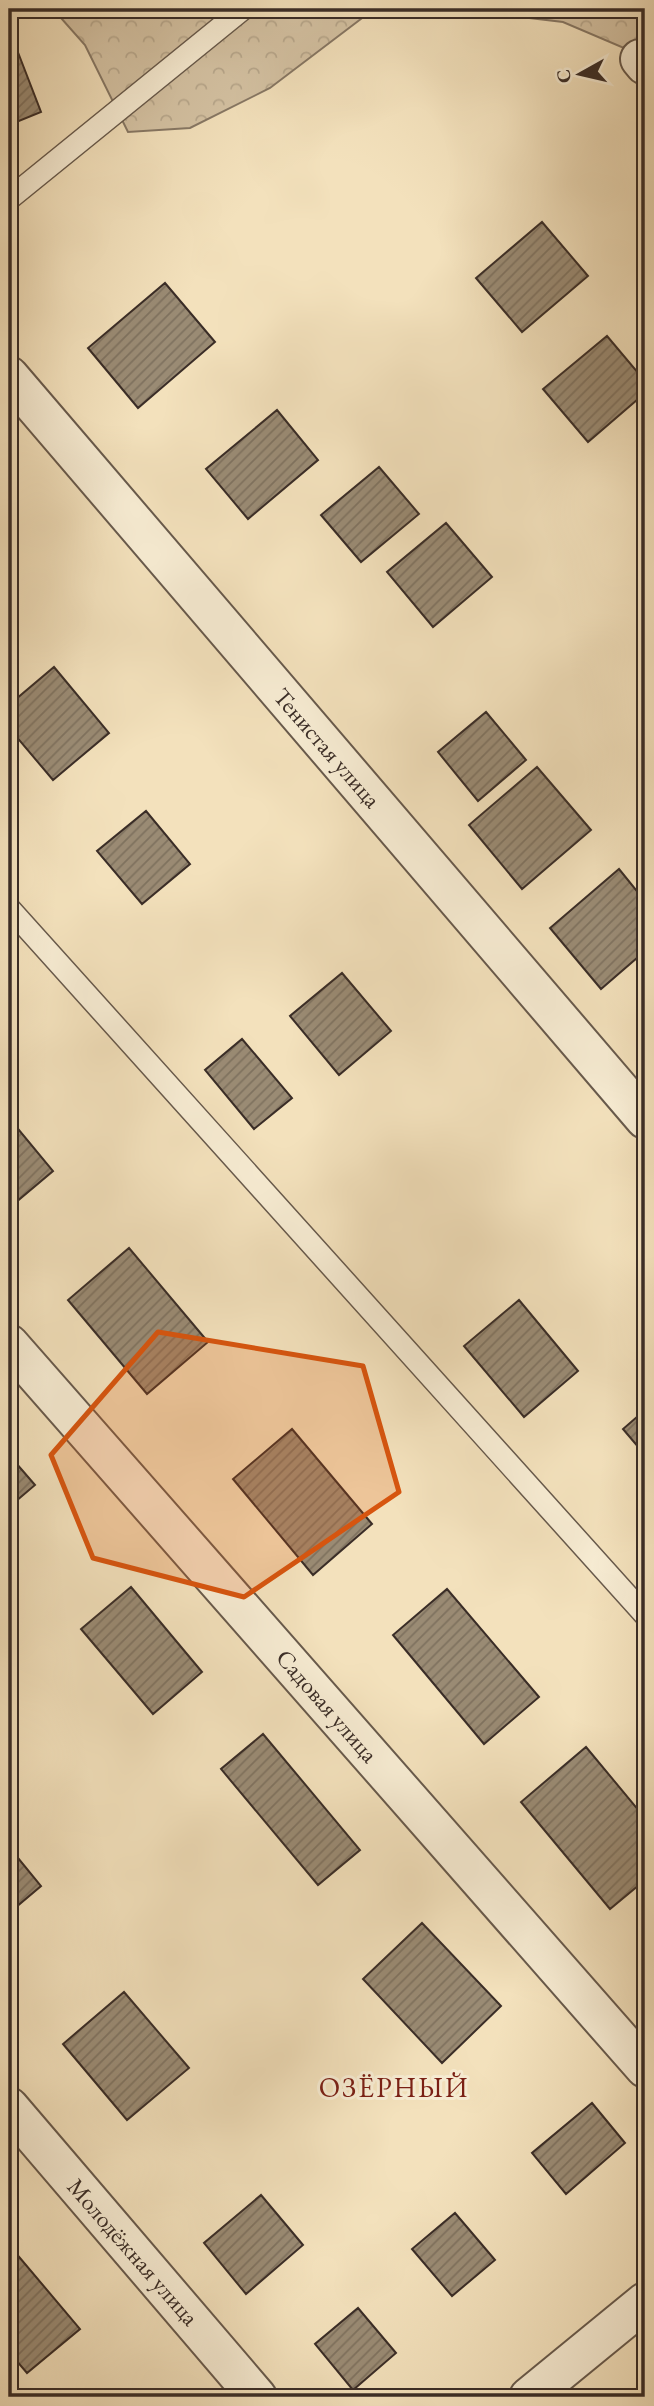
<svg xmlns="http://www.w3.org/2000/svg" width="654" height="2406" font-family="'EB Garamond',serif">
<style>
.forest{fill:url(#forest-crowns);stroke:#877865;stroke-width:2}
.building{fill:url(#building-hatch);stroke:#3a2d27;stroke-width:2}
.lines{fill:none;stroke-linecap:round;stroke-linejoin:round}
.lane-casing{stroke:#685a4c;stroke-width:24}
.street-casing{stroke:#685a4c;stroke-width:42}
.lane{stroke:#f7ecd3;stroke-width:21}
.street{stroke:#f7ecd3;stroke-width:38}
.marked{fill:#d7550f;fill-opacity:0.2;stroke:#d7550f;stroke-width:5;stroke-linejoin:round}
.labels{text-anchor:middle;stroke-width:6;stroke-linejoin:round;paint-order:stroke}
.street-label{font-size:24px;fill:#3a2d27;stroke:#f7ecd3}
.quarter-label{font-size:28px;letter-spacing:2px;fill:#7a1f14;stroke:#f7ecd3}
</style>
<defs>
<pattern id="forest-crowns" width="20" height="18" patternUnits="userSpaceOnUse" patternTransform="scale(1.75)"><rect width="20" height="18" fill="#d4c2a3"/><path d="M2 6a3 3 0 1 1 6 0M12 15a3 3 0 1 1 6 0" fill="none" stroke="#b7a78c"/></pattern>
<pattern id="building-hatch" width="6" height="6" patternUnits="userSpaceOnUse" patternTransform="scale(1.75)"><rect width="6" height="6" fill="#9a8b74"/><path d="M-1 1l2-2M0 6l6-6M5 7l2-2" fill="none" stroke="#7f725f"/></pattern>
</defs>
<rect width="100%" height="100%" fill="#f3e1bc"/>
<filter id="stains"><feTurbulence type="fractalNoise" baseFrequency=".00286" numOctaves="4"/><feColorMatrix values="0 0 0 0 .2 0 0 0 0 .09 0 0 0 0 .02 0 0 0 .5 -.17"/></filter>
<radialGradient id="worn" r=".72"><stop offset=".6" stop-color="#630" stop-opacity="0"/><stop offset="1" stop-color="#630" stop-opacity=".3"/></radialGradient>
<!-- forest -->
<path class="forest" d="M 53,9 L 374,9 L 270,88 L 190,128 L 128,132 L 85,45 Z
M 455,9 L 645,9 L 645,57 L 563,22 Z"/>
<!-- building -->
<path class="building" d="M 14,42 L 41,112 L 9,125 L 9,44 Z
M 542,222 L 588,276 L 522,332 L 476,278 Z
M 165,283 L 215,342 L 138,408 L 88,348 Z
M 607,336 L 645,381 L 645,393 L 588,442 L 543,389 Z
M 277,410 L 318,460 L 248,519 L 206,469 Z
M 379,467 L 419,514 L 361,562 L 321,515 Z
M 446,523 L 492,577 L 433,627 L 387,572 Z
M 54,667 L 109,733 L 53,780 L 9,728 L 9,705 Z
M 486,712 L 526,760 L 478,801 L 438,752 Z
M 537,767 L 591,830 L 522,889 L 469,825 Z
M 146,811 L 190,864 L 142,904 L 97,851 Z
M 619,869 L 645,901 L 645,951 L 601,989 L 550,928 Z
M 342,973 L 391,1031 L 339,1075 L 290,1016 Z
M 242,1039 L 292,1098 L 254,1129 L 205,1070 Z
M 9,1118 L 53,1171 L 9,1208 Z
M 129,1248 L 208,1342 L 147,1394 L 68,1300 Z
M 519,1300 L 578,1371 L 524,1417 L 464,1346 Z
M 645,1410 L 645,1455 L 623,1429 Z
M 292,1429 L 372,1524 L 313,1575 L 233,1479 Z
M 9,1455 L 35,1485 L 9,1507 Z
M 131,1587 L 202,1672 L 153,1714 L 81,1629 Z
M 447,1589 L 539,1697 L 484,1744 L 393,1635 Z
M 263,1734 L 360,1850 L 318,1885 L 221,1769 Z
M 586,1747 L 645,1818 L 645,1880 L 610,1909 L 521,1802 Z
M 9,1847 L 41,1886 L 9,1913 Z
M 422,1923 L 501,2006 L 442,2063 L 363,1979 Z
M 124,1992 L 189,2068 L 127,2120 L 63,2044 Z
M 592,2103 L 625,2143 L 566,2194 L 532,2153 Z
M 261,2195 L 303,2245 L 246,2294 L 204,2243 Z
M 455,2213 L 495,2260 L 452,2296 L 412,2249 Z
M 9,2245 L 80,2329 L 27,2373 L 9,2352 Z
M 358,2308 L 396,2353 L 353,2390 L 315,2344 Z"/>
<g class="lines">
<!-- lane casing -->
<g class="lane-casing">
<path id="lane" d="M 9,199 L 243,9
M 9,908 L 645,1615"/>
</g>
<!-- street casing -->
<g class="street-casing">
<path id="street" d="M 640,59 L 645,65
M 9,376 L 645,1119
M 9,1344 L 645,2068
M 9,2107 L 257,2397
M 529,2397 L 645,2302"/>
</g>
<!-- lane -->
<use href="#lane" class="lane"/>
<!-- street -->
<use href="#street" class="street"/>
</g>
<!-- marked area -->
<path class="marked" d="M 158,1332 L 363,1366 L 399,1492 L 244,1597 L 93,1558 L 51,1455 Z"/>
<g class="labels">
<!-- street labels -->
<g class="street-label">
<text transform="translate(327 748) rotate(49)" y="8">Тенистая улица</text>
<text transform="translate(327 1706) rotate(49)" y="8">Садовая улица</text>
<text transform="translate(133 2252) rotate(49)" y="8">Молодёжная улица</text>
</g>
<!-- quarter labels -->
<g class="quarter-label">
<text x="394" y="2097">ОЗЁРНЫЙ</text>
</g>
</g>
<!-- margin -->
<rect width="654" height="2406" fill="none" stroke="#f3e1bc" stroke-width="35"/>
<rect x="10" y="10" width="633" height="2385" fill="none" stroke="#3a2d27" stroke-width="3.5"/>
<rect x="18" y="18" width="619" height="2371" fill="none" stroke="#3a2d27" stroke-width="2"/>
<!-- north arrow -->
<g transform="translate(580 74) rotate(262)" stroke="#f7ecd3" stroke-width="5" paint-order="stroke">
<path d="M0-5L12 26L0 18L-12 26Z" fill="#3a2d27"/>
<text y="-10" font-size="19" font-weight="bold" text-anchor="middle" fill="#3a2d27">С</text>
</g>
<rect width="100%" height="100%" filter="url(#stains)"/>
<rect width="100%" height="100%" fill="url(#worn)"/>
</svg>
